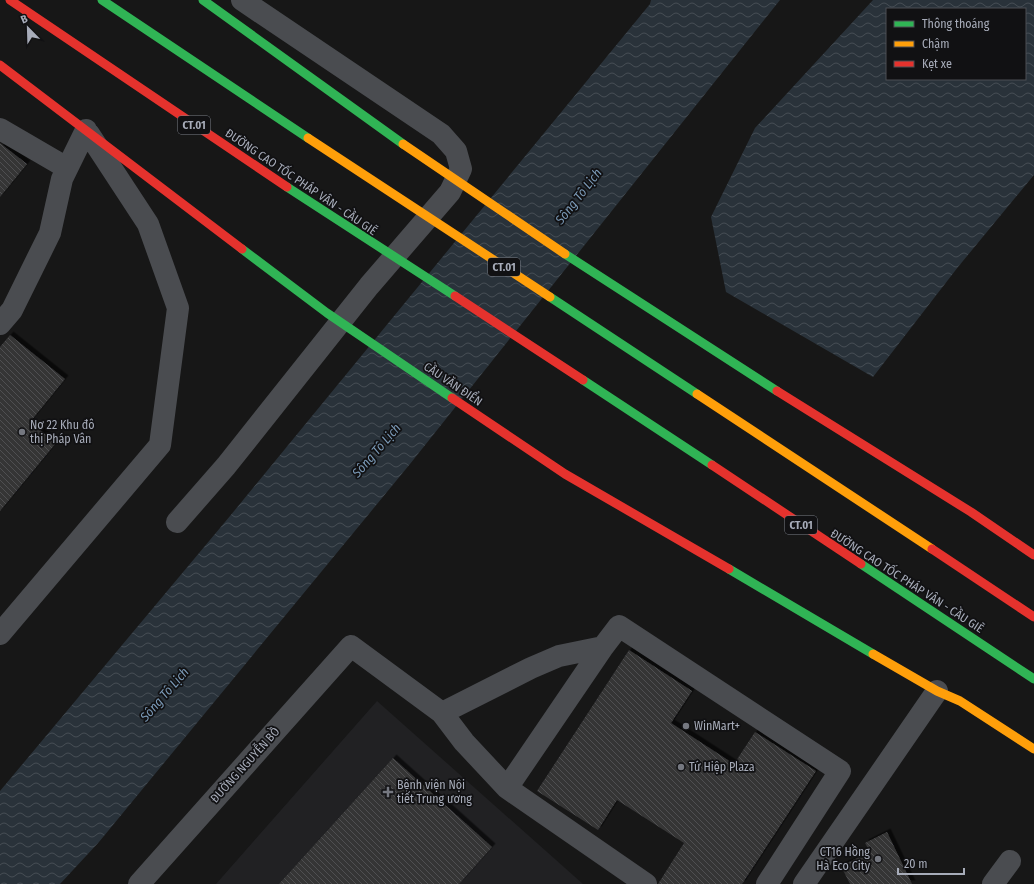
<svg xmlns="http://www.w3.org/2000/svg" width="1034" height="884" font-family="'Fira Sans Condensed',sans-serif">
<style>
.built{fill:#212123}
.water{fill:url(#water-waves);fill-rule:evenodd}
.building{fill:url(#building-back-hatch);filter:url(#shadow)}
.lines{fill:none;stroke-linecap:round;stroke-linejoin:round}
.street{stroke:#4a4c50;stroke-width:22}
.fast{stroke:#30b455;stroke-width:9}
.slow{stroke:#ff9f0a;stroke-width:9}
.jam{stroke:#e5322d;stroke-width:9}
.poi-dot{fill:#757880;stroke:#111113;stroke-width:1.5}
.labels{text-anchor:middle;stroke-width:3.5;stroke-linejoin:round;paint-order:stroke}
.shield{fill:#111113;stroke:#7a7e87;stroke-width:1}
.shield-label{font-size:11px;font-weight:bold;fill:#a7acb9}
.street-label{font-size:12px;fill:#a7acb9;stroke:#111113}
.poi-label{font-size:12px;fill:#a7acb9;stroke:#111113;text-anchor:start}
.water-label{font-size:13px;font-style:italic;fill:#7b9ab7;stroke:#111113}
</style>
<defs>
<pattern id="water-waves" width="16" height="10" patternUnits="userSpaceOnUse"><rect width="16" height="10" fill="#29323a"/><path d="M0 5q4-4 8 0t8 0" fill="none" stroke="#454d54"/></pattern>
<pattern id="building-back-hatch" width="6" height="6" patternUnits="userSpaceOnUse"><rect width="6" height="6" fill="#353536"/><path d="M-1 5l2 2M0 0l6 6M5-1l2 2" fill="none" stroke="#4f5051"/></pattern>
<filter id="shadow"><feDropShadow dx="3.5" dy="-3.5" stdDeviation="0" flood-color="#0009"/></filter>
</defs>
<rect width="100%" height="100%" fill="#171717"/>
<!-- built -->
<path class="built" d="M 377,701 L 583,884 L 216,884 Z"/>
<!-- water -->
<path class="water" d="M 651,0 L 780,0 L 410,464 L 99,842 L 60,884 L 0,884 L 0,791 L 230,516 L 650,4 Z
M 873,0 L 1034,0 L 1034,175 L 958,267 L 873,377 L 726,292 L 711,217 L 755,128 ZM 887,9 L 1025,9 L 1025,79 L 887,79 Z"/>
<!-- building -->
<path class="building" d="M 0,143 L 27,164 L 0,197 Z
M 10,335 L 65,379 L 30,422 L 56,443 L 0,511 L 0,347 Z
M 629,650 L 692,691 L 671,723 L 734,764 L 755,732 L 816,771 L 742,884 L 658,884 L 684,843 L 617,800 L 598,830 L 537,791 Z
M 393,758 L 492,847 L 459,884 L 279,884 Z
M 887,832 L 912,884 L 850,884 L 841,866 L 870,852 L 865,843 Z"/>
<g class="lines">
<!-- street -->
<path class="street" d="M 0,129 L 67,168
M 0,324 L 12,310 L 50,233 L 62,179 L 86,130
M 177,522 L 226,466 L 369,286 L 450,192 L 461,169 L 456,151 L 441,134 L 242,0
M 0,634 L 160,445 L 178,308 L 148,224 L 89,134
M 442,713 L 531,668 L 559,656 L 603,647 L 619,626 L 840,771 L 767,884
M 507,788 L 603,647
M 139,884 L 351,646 L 442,713 L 464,742 L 507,788 L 646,884
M 804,884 L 937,691
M 993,884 L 1010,861"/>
<!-- fast -->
<path class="fast" d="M 102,0 L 308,138
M 203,0 L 403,144
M 287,187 L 455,296
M 242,249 L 327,313 L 452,398
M 565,254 L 777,391
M 550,297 L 697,394
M 583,380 L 712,465
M 861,564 L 1034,679
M 729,569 L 873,654"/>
<!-- slow -->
<path class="slow" d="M 308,138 L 550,297
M 403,144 L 565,254
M 697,394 L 932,549
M 873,654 L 937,691 L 960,701 L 1034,749"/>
<!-- jam -->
<path class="jam" d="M 10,0 L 287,187
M 0,65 L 242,249
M 455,296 L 583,380
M 777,391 L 971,512 L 1034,555
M 452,398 L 565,474 L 729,569
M 712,465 L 861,564
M 932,549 L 1034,617"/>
</g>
<!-- markers -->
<g class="poi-dot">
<circle cx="22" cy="432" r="4"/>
<circle cx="686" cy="726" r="4"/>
<circle cx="681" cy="767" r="4"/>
<path d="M386 786h4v4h4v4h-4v4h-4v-4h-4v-4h4z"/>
<circle cx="878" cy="859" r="4"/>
</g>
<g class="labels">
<!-- shield labels -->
<g class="shield">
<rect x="178" y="116" width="32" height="18" rx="3"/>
<rect x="488" y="258" width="32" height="18" rx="3"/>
<rect x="785" y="516" width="32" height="18" rx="3"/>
</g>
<g class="shield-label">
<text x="194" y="129">CT.01</text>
<text x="504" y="271">CT.01</text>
<text x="801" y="529">CT.01</text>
</g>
<!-- street labels -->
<g class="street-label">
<text transform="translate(301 182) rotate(34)" y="4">ĐƯỜNG CAO TỐC PHÁP VÂN - CẦU GIẼ</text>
<text transform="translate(453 384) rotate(34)" y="4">CẦU VĂN ĐIỂN</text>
<text transform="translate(907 581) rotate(33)" y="4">ĐƯỜNG CAO TỐC PHÁP VÂN - CẦU GIẼ</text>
<text transform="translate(245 765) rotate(-48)" y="4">ĐƯỜNG NGUYỄN BỒ</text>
</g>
<!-- poi labels -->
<g class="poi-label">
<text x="30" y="429">Nơ 22 Khu đô<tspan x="30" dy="14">thị Pháp Vân</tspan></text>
<text x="694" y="730">WinMart+</text>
<text x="689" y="771">Tứ Hiệp Plaza</text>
<text x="397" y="789">Bệnh viện Nội<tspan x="397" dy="14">tiết Trung ương</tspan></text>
<text x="870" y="856" text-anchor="end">CT16 Hồng<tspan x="870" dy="14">Hà Eco City</tspan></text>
</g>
<!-- water labels -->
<g class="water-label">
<text transform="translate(578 196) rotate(-52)" y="5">Sông Tô Lịch</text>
<text transform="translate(376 450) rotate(-49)" y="5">Sông Tô Lịch</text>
<text transform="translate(164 694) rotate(-49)" y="5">Sông Tô Lịch</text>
</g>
</g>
<!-- legend -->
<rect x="886" y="8" width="140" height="72" fill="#111113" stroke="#4d4f55"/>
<rect x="894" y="21" width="20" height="6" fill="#30b455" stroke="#4d4f55"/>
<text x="922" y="28" font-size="12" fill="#a7acb9">Thông thoáng</text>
<rect x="894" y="41" width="20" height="6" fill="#ff9f0a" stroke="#4d4f55"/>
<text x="922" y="48" font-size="12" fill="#a7acb9">Chậm</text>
<rect x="894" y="61" width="20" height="6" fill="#e5322d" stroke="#4d4f55"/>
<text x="922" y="68" font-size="12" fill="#a7acb9">Kẹt xe</text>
<!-- north arrow -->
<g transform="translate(28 28) rotate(337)" stroke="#111113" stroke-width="3" paint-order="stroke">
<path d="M0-3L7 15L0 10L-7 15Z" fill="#a7acb9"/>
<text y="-6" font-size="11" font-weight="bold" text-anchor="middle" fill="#a7acb9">B</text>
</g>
<!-- scale -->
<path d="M898 868v6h66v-6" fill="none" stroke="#a7acb9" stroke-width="2"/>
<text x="904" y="868" font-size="12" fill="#a7acb9" stroke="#111113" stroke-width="3" paint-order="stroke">20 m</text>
</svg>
